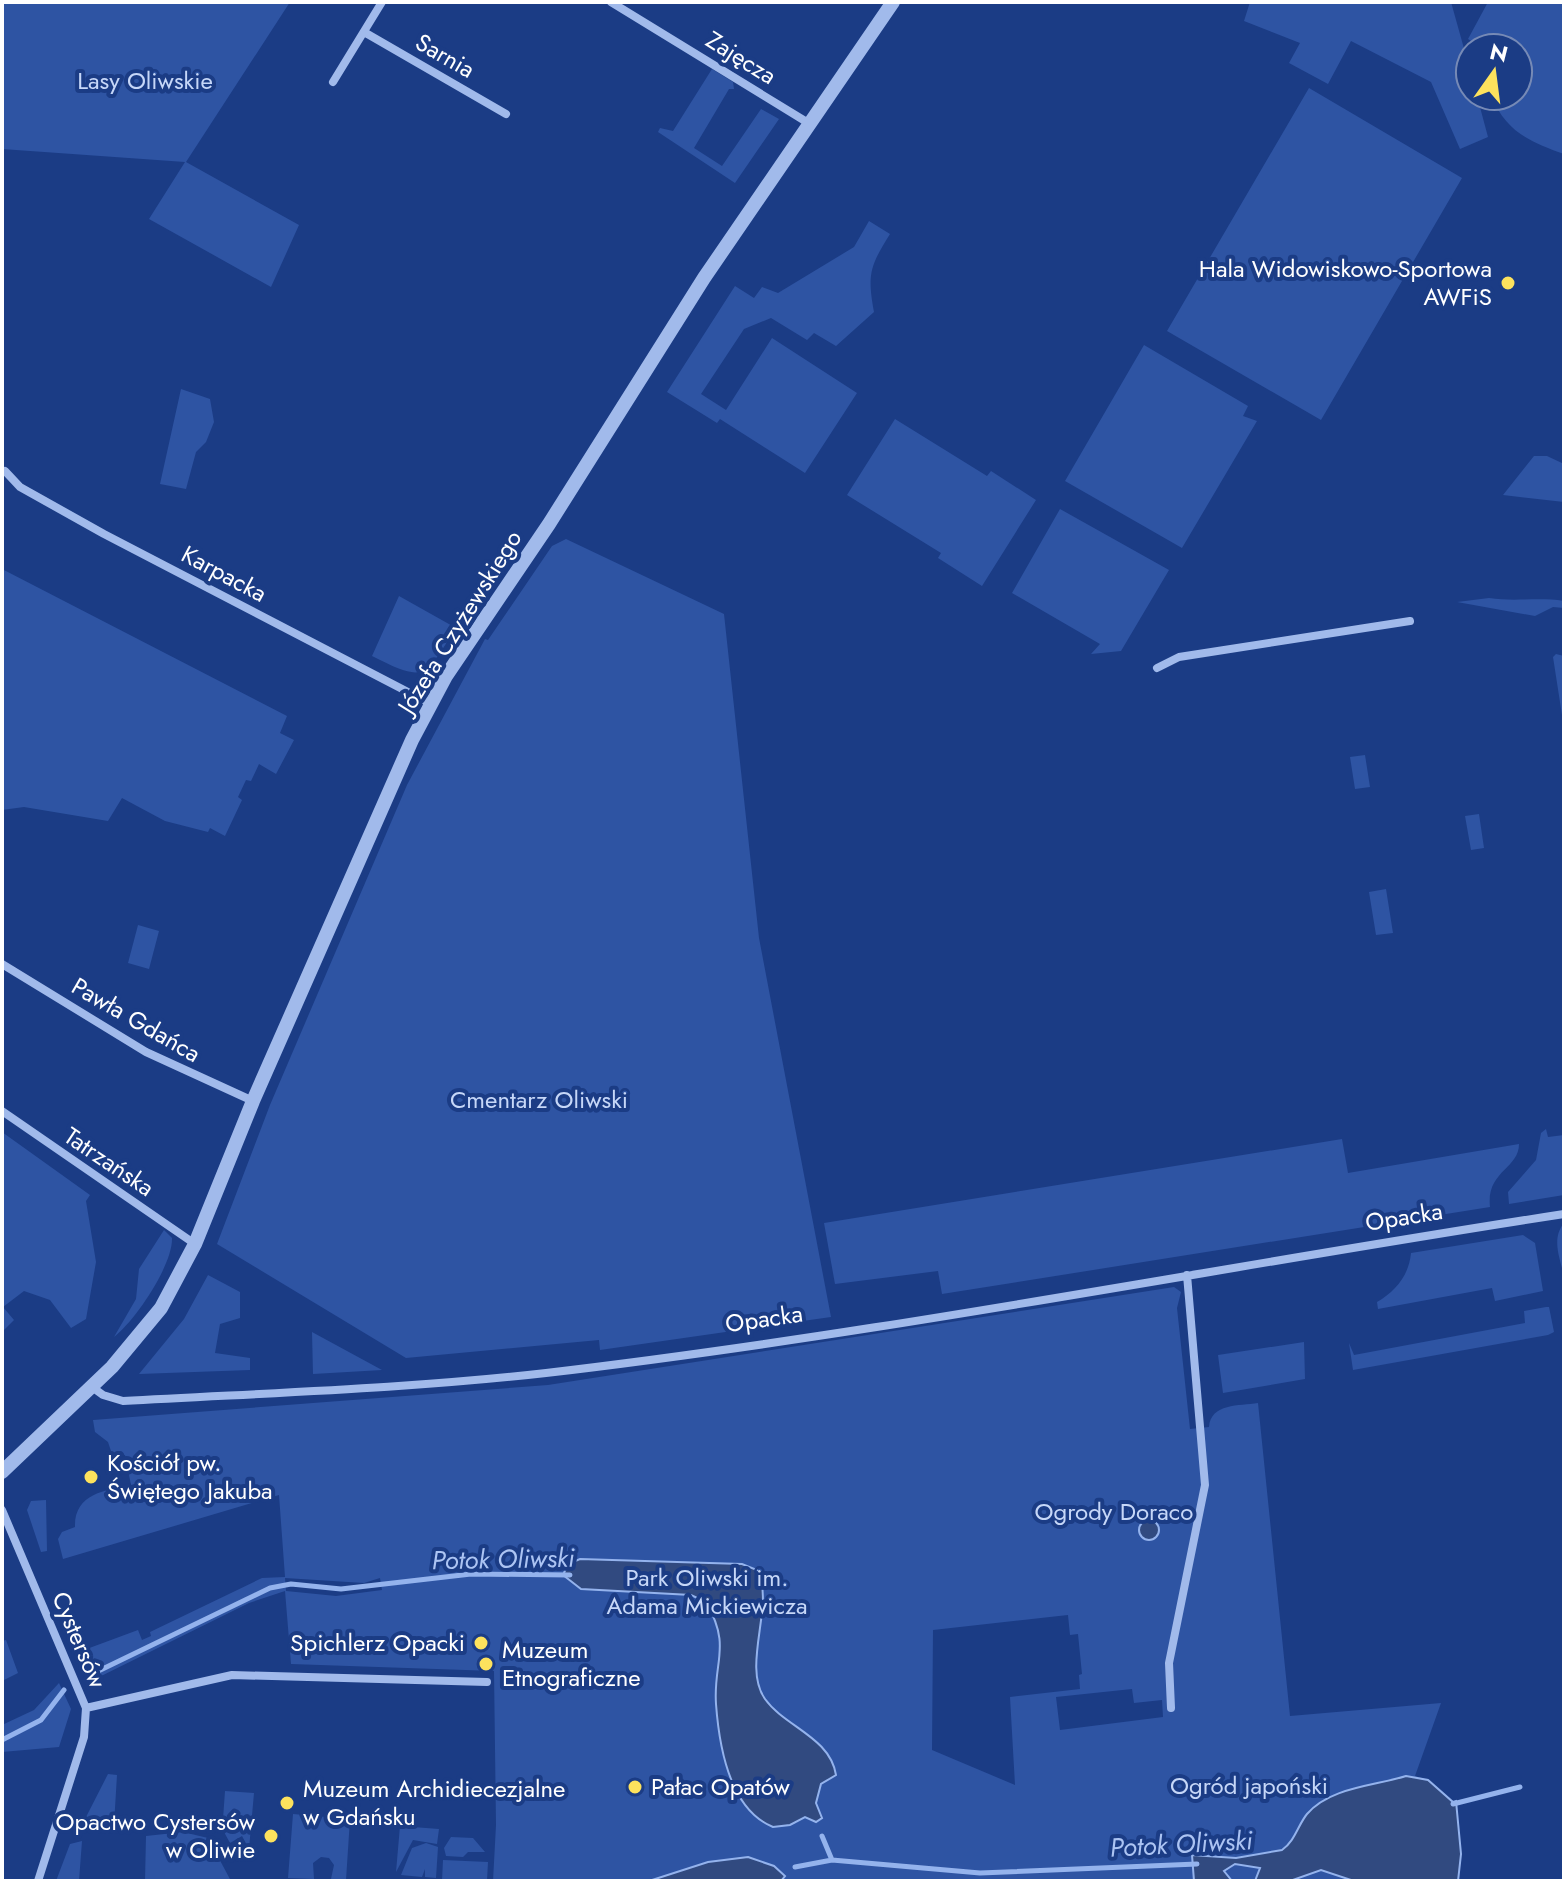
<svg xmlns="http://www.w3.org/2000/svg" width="1566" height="1883" font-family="Jost,sans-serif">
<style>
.green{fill:#2e54a3;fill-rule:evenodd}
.water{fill:#314a80;stroke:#94b3ed;stroke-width:2}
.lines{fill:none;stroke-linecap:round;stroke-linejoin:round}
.stream{stroke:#94b3ed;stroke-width:5}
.minor{stroke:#a1baeb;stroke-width:8}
.tertiary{stroke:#a1baeb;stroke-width:14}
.poi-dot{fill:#fde25d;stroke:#1b3c85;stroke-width:3}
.labels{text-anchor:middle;stroke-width:8;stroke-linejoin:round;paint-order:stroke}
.street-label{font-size:24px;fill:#fff;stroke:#1b3c85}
.park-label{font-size:24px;fill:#c6d7f8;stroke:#1b3c85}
.poi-label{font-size:24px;fill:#fff;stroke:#1b3c85;text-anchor:start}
.water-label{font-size:26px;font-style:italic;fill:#acc4f3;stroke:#1b3c85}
</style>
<rect width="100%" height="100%" fill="#1b3c85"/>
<!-- green -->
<path class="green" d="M 2,2 L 290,2 L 186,162 L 299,225 L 271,287 L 149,219 L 185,162 L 2,149 Z
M 1250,2 L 1451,2 L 1470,70 L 1470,96 L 1477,96 L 1488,137 L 1460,149 L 1431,82 L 1351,41 L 1328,84 L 1289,63 L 1300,43 L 1244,21 Z
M 1488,2 L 1564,2 L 1564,154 C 1529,142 1506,131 1491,96 L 1518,96 L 1518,48 L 1482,48 L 1468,39 Z
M 712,69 L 733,82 L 734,89 L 729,89 L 694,148 L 722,166 L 761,109 L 779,119 L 735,183 L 658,132 L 660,128 L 673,131 Z
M 1309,88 L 1462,178 L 1321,420 L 1167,331 Z
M 869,221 L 890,234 C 870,266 867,274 874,312 L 836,346 L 814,333 L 807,340 L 771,318 L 744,329 L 701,394 L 726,410 L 772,338 L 857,393 L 805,473 L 720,419 L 717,423 L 667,392 L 735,286 L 754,298 L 762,287 L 778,293 L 854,247 Z
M 1144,345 L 1248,406 L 1243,416 L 1257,421 L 1182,548 L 1065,481 Z
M 181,389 L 210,399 L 214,422 L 206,442 L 196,452 L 186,489 L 160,484 Z
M 895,419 L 987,476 L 991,471 L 1036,500 L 982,586 L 938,558 L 941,553 L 847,495 Z
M 1534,456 L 1547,456 L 1564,464 L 1564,502 L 1503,495 Z
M 1060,509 L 1169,570 L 1121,651 L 1091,654 L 1100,644 L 1012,593 Z
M 566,539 L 724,614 L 759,938 L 831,1317 L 600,1350 L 599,1340 L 406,1358 L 217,1244 L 270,1105 L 407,785 L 485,639 L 488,640 L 552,546 Z
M 2,569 L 287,716 L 280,733 L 294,740 L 276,774 L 259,764 L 251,781 L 246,780 L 238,797 L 242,800 L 225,836 L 210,828 L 208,832 L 165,821 L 122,798 L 108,821 L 24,807 L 2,810 Z
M 399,596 L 456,628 C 424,677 427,684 372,656 Z
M 1489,598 C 1514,602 1539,597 1564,601 L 1564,608 L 1553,607 L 1535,616 L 1457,602 Z
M 1556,654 L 1564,656 L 1564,728 L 1553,657 Z
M 1365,755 L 1370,787 L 1355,789 L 1350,757 Z
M 1479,814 L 1484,848 L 1471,850 L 1465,816 Z
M 1386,889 L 1393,933 L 1376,935 L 1369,892 Z
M 138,925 L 159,931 L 149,969 L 128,963 Z
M 1546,1129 L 1548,1137 L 1564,1135 L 1564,1195 L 1509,1204 L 1508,1192 L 1536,1160 L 1541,1133 Z
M 2,1132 L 90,1195 L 86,1201 L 96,1262 L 86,1319 L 71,1328 L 50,1300 L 24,1291 L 3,1307 L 14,1320 L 2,1332 Z
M 1342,1139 L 1348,1173 L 1519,1144 C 1519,1169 1486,1171 1490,1207 L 942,1294 L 938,1271 L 835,1284 L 824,1223 Z
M 1564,1223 L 1564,1276 C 1560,1258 1551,1239 1564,1223 Z
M 164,1230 L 172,1238 C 173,1265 135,1321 114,1337 L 136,1299 L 139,1269 Z
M 1523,1235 L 1535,1243 L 1543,1291 L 1495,1301 L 1492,1288 L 1378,1309 L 1377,1302 C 1396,1291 1409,1275 1411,1253 Z
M 208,1275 L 240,1292 L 240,1318 L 220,1324 L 215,1353 L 250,1358 L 250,1370 L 139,1374 L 184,1319 Z
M 1174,1287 L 1181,1292 L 1177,1308 L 1190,1429 L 1209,1427 C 1211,1403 1239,1406 1258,1403 L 1290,1716 L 1441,1703 L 1415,1776 L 1428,1780 L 1453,1802 L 1456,1801 L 1461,1854 L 1458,1881 L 493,1881 L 496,1825 L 494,1671 L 291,1664 L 285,1591 L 249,1603 L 89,1682 L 82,1665 L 84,1650 L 138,1630 L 142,1640 L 151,1636 L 150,1632 L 262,1578 L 285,1577 L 279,1495 L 63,1559 L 58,1539 L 62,1532 L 75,1527 C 74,1494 105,1490 131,1485 L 125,1455 L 113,1457 L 108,1442 L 95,1432 L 93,1420 L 548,1385 ZM 285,1578 L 364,1583 L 380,1578 L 382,1590 L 336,1596 L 286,1591 ZM 1068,1615 L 1070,1635 L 1078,1634 L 1082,1674 L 1079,1675 L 1080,1689 L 1010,1697 L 1015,1785 L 932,1750 L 933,1630 ZM 1132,1689 L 1134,1703 L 1162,1700 L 1163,1717 L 1060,1730 L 1056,1697 Z
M 1546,1307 L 1549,1307 L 1554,1332 L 1548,1335 L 1353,1370 L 1349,1343 L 1354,1355 L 1525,1323 L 1524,1311 Z
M 312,1332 L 382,1370 L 313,1374 Z
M 1304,1342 L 1305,1379 L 1223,1393 L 1218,1355 Z
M 46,1500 L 47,1551 L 41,1552 L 27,1510 L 31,1501 Z
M 6,1640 L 18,1673 L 2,1681 L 2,1641 Z
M 59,1683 L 71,1709 L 59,1747 L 2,1752 L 2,1725 L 34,1710 Z
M 108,1774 L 117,1775 L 114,1825 L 84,1821 Z
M 225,1791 L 254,1793 L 249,1849 L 242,1836 L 230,1843 L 218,1821 L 223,1819 Z
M 293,1814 L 350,1819 L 346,1880 L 331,1879 L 334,1865 L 329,1858 L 321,1857 L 313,1863 L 314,1879 L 288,1878 Z
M 400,1826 L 439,1829 L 437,1844 L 413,1840 L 396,1872 Z
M 183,1832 L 208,1838 L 231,1881 L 145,1881 L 146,1836 Z
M 451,1837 L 473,1838 L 485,1852 L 468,1852 L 463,1857 L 446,1856 L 444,1848 Z
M 82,1841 L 79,1881 L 56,1881 L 70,1844 Z
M 426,1843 L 438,1847 L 436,1878 L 425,1877 L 425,1869 L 422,1877 L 401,1875 L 412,1848 Z
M 443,1860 L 488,1862 L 487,1881 L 442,1881 Z"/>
<!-- water -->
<path class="water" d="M1139 1530a10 10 0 1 1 20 0a10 10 0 1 1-20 0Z
M 580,1559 L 742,1564 L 757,1570 C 776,1603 741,1665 765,1699 C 785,1727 830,1737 836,1775 L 821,1784 L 816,1803 L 822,1818 L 816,1822 L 805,1817 L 790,1825 L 773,1827 C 729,1809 719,1745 716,1704 C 713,1661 732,1647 706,1602 L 691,1595 L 581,1589 L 563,1575 L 568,1564 Z
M 1406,1776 L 1428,1780 L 1453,1802 L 1456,1801 L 1461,1854 L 1458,1881 L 1354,1881 L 1321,1870 L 1290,1881 L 1255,1881 L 1260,1868 L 1235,1864 L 1224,1871 L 1232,1881 L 1194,1881 L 1192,1855 L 1236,1858 L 1282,1850 C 1295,1841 1298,1825 1307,1814 C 1330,1787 1375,1786 1406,1776 Z
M 748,1857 L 774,1866 L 785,1876 L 781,1881 L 649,1881 L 708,1862 Z"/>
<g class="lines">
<!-- stream -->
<path class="stream" d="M 88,1676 L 270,1588 L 291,1584 L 341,1589 L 471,1574 L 570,1575
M 2,1740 L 41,1720 L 64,1690
M 1453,1804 L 1520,1787
M 822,1836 L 832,1860
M 795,1867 L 832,1860 L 980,1873 L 1197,1864"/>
<!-- minor -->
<path class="minor" d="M 611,2 L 810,124
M 364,32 L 506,114
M 333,82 L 382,2
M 5,471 L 20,487 L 104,534 L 431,704
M 1157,668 L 1179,657 L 1410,621
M 2,964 L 146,1052 L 253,1101
M 2,1111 L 195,1244
M 92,1387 L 103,1395 L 123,1401 C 264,1393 406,1389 546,1373 C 887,1333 1225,1266 1564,1214
M 2,1510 L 86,1708 L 84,1737 L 38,1881
M 86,1708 L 232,1675 L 487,1682
M 1171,1708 L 1169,1663 L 1205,1485 L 1187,1275"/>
<!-- tertiary -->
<path class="tertiary" d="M 2,1472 L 112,1367 L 161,1308 L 195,1244 L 253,1101 L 412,740 L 446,676 L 549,524 L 704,278 L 893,2"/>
</g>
<!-- markers -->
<g class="poi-dot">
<circle cx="1508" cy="283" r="8"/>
<circle cx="91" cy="1477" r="8"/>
<circle cx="481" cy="1643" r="8"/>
<circle cx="486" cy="1664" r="8"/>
<circle cx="635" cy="1787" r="8"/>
<circle cx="287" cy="1803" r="8"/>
<circle cx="271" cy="1836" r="8"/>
</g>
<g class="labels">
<!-- street labels -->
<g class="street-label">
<text transform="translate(445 56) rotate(30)" y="8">Sarnia</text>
<text transform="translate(741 58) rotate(32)" y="8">Zajęcza</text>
<text transform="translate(224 574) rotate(28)" y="8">Karpacka</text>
<text transform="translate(460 622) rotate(-58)" y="8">Józefa Czyżewskiego</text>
<text transform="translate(136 1020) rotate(30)" y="8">Pawła Gdańca</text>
<text transform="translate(109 1162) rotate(34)" y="8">Tatrzańska</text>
<text transform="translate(1404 1217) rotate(-9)" y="8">Opacka</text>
<text transform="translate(764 1319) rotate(-8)" y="8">Opacka</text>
<text transform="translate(79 1640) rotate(67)" y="8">Cystersów</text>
</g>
<!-- park labels -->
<g class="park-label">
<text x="145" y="89">Lasy Oliwskie</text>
<text x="539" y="1108">Cmentarz Oliwski</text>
<text x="1114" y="1520">Ogrody Doraco</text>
<text x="707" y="1586">Park Oliwski im.<tspan x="707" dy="28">Adama Mickiewicza</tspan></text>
<text x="1249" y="1794">Ogród japoński</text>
</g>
<!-- poi labels -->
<g class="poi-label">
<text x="1492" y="277" text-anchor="end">Hala Widowiskowo-Sportowa<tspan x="1492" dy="28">AWFiS</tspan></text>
<text x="107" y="1471">Kościół pw.<tspan x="107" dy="28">Świętego Jakuba</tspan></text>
<text x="465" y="1651" text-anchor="end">Spichlerz Opacki</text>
<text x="502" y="1658">Muzeum<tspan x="502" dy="28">Etnograficzne</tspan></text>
<text x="651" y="1795">Pałac Opatów</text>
<text x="303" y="1797">Muzeum Archidiecezjalne<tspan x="303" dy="28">w Gdańsku</tspan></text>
<text x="255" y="1830" text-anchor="end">Opactwo Cystersów<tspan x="255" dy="28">w Oliwie</tspan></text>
</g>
<!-- water labels -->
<g class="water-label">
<text transform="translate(503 1559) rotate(-1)" y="9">Potok Oliwski</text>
<text transform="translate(1181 1844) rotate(-3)" y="9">Potok Oliwski</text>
</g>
</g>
<!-- border -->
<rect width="1566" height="1883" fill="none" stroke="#ffffff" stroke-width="8"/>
<!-- north arrow -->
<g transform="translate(1494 72) rotate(14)"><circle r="38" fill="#1b3c85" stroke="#768ab6" stroke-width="2"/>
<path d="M0-6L14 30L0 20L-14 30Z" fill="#fde25d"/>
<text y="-12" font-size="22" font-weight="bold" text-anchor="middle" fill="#ffffff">N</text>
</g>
</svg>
